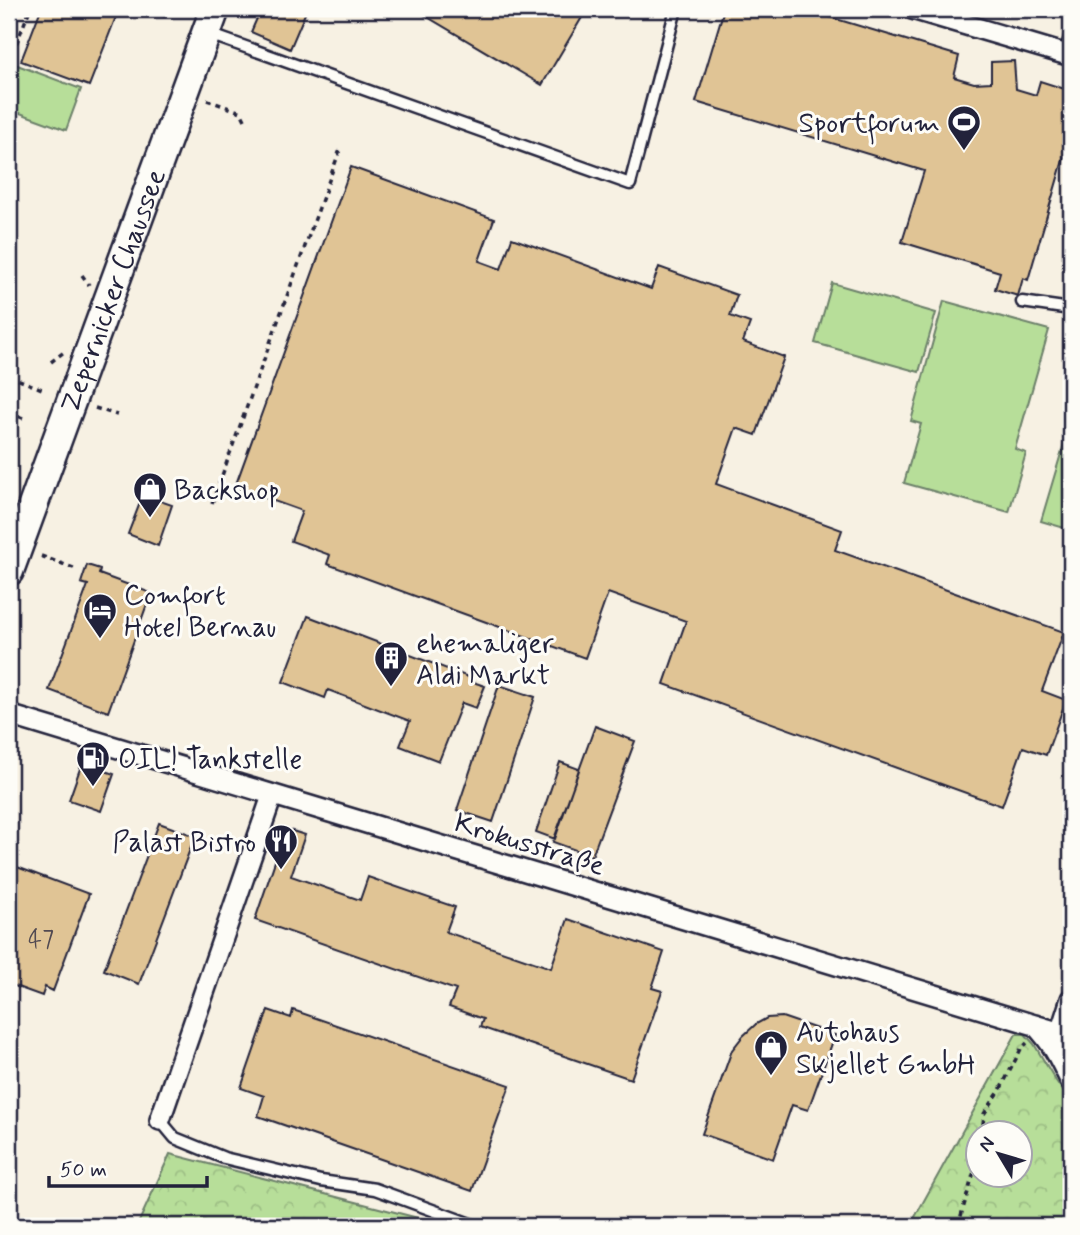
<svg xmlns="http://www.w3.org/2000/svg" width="1080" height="1235" font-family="Mynerve,sans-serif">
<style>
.grass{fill:#b7de99;stroke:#6c806a;stroke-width:2}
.forest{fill:url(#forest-crowns);stroke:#6c806a;stroke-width:2;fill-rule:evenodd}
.building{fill:#e0c495;stroke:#22223b;stroke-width:2}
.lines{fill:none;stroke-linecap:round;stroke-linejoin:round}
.lane-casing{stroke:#22223b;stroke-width:15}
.street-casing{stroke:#22223b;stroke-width:24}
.secondary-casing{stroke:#22223b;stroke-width:33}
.path{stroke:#22223b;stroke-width:3.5;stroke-dasharray:5 5;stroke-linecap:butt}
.lane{stroke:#fdfcf7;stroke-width:10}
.street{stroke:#fdfcf7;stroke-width:19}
.secondary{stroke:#fdfcf7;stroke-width:28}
.labels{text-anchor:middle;stroke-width:6;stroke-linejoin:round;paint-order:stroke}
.number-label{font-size:24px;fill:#524a52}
.poi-label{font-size:28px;fill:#22223b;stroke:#fdfcf7;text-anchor:start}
.street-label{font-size:28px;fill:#22223b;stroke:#fdfcf7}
</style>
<defs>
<pattern id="forest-crowns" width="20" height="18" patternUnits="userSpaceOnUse" patternTransform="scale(1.75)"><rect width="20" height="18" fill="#b7de99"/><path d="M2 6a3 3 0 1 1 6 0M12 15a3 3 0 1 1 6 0" fill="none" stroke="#9dbe85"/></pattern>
</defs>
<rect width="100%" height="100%" fill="#f7f1e3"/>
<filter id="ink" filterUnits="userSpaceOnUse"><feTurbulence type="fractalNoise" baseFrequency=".0143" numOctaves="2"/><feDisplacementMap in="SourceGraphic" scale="14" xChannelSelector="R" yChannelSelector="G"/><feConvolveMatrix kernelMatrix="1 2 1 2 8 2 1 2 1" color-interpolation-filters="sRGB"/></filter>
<g filter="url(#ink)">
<!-- grass -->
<path class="grass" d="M 12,63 L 81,89 L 66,130 L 9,109 L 9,72 Z
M 832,283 L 936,313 L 919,372 L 815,343 Z
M 944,301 L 1049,330 L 1015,449 L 1026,453 L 1009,512 L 904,483 L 921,424 L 911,421 Z
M 1071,420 L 1071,530 L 1041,521 Z"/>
<!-- forest -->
<path class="forest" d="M 1016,1034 L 1025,1034 L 1034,1044 L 1056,1081 L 1071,1102 L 1071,1226 L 910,1226 ZM 978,1134 L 1020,1134 L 1020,1176 L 978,1176 Z
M 170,1154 L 449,1226 L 137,1226 Z"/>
<!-- building -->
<path class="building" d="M 41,9 L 119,9 L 89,86 L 21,61 Z
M 261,9 L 307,9 L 290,49 L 251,32 Z
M 414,9 L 587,9 L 542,85 Z
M 724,9 L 803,9 L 959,56 L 954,77 L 974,83 L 991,82 L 991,62 L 1014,61 L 1016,89 L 1036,95 L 1040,81 L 1071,91 L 1071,133 L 1028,280 L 1023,278 L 1018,296 L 995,289 L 1000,272 L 902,242 L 924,171 L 696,102 Z
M 351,167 L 494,219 L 479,261 L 501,269 L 512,238 L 651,289 L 659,267 L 737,295 L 730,316 L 750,323 L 743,342 L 784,357 L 756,435 L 736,428 L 716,484 L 842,530 L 835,550 L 1064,632 L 1042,691 L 1066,700 L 1046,755 L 1023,747 L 1002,806 L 664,684 L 686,621 L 608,593 L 585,658 L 327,564 L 330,555 L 291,541 L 302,511 L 235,487 Z
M 143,495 L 172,505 L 158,546 L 128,534 Z
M 87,565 L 100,569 L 99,574 L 151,593 L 108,712 L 49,690 L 88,585 L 81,583 Z
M 308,616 L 471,678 L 470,681 L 485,686 L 476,708 L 462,703 L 439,761 L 400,746 L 410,721 L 328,690 L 325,698 L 283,682 Z
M 499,685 L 535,697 L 493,822 L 457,810 Z
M 595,726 L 635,741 L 592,856 L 553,842 Z
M 560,762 L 579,769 L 555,839 L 536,832 Z
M 82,763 L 114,774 L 101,811 L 69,800 Z
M 159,823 L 195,836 L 139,984 L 104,970 Z
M 286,829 L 305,835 L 291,876 L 360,900 L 368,877 L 455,907 L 446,932 L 551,968 L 568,919 L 664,952 L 652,988 L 662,991 L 631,1079 L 480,1027 L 483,1019 L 449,1007 L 456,990 L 255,920 Z
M 9,864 L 89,894 L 53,991 L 45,987 L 42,996 L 9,984 Z
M 268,1010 L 291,1018 L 293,1010 L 510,1085 L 472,1191 L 258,1116 L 264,1096 L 241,1088 Z
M 782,1017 L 835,1035 L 808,1110 L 792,1105 L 773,1159 L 702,1134 L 732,1050 L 743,1036 L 756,1024 L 767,1018 Z"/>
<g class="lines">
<!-- lane casing -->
<g class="lane-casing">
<path id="lane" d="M 209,34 L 630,184 L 676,9
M 1065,54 L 1071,34
M 1022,302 L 1071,309
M 160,1120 L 175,1138 L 224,1158 L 321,1181 L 375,1189 L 476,1226"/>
</g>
<!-- street casing -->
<g class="street-casing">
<path id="street" d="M 912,9 L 1071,56
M 9,715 L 1071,1036
M 1035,1025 C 1054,1045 1059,1058 1071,1082
M 1060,1033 L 1071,999
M 160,1120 L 272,796"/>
</g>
<!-- secondary casing -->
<g class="secondary-casing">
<g id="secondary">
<path id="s1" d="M 9,571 L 215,9"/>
</g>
</g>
<!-- path -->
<path class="path" d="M 152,9 L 168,18
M 9,62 L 30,9
M 207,100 L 241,112 L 246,122
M 82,275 L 89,285
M 51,362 L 64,352
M 9,376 L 42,389
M 95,408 L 117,415
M 9,413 L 23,418
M 212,503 L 341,147
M 41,556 L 76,569
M 982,1134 L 984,1114 L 999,1092 L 1021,1049 L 1027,1043
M 958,1226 L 978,1158"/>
<!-- lane -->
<use href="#lane" class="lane"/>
<!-- street -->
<use href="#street" class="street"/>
<!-- secondary -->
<use href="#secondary" class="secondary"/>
</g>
</g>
<!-- icons -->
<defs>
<g id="stadium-pin" transform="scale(1.75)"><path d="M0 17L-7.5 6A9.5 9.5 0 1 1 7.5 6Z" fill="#22223b" stroke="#fdfcf7"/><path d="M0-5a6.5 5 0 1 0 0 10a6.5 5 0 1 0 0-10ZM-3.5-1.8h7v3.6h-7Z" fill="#fff"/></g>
<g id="shop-pin" transform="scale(1.75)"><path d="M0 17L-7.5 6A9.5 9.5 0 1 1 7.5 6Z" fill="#22223b" stroke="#fdfcf7"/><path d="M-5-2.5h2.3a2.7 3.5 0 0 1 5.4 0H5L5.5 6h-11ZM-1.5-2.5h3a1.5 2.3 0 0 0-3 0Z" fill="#fff"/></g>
<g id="hotel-pin" transform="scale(1.75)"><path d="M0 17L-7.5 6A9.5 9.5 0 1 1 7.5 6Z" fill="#22223b" stroke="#fdfcf7"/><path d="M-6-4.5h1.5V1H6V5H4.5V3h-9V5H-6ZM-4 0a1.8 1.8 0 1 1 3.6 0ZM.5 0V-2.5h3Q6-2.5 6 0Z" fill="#fff"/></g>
<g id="building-pin" transform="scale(1.75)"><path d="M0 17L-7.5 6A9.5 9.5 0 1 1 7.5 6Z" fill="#22223b" stroke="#fdfcf7"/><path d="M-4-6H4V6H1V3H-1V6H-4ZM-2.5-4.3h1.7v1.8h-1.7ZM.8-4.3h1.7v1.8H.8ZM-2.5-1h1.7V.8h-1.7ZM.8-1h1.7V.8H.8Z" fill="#fff"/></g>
<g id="fuel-pin" transform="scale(1.75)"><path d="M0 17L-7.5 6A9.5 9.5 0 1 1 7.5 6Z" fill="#22223b" stroke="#fdfcf7"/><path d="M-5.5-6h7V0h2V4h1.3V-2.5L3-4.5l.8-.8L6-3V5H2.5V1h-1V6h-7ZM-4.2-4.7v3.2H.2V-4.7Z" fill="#fff"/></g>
<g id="restaurant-pin" transform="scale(1.75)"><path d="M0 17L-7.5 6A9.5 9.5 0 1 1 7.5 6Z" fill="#22223b" stroke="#fdfcf7"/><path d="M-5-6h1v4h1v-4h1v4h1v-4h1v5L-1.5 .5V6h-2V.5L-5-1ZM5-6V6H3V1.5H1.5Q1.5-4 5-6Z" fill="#fff"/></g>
</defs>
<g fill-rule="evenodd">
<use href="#stadium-pin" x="964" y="122"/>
<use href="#shop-pin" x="150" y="489"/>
<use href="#hotel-pin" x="100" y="610"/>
<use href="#building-pin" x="391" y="658"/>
<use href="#fuel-pin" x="93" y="758"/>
<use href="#restaurant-pin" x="281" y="841"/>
<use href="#shop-pin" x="771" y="1047"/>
</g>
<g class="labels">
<!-- number labels -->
<g class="number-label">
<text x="41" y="947">47</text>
</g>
<!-- poi labels -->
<g class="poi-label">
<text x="940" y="132" text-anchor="end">Sportforum</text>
<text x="174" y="499">Backshop</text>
<text x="124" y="604">Comfort<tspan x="124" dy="32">Hotel Bernau</tspan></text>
<text x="416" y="652">ehemaliger<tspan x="416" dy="32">Aldi Markt</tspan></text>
<text x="118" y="768">OIL! Tankstelle</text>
<text x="256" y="851" text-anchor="end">Palast Bistro</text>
<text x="796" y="1041">Autohaus<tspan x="796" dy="32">Skjellet GmbH</tspan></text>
</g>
<!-- street labels -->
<g class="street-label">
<text dy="10" stroke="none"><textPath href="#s1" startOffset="299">Zepernicker Chaussee</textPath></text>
<text transform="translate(530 843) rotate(17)" y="10">Krokusstraße</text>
</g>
</g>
<!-- margin -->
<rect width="1080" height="1235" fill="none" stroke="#fdfcf7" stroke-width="35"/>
<rect x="18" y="18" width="1045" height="1200" fill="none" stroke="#22223b" stroke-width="2.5" filter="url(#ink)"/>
<!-- north arrow -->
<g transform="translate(999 1154) rotate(308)"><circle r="33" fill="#fdfcf7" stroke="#a5a5ac" stroke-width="2"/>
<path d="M0-5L12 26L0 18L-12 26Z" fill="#22223b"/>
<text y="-10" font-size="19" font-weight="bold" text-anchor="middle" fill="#22223b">N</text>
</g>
<!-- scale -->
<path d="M49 1176v10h158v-10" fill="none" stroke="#22223b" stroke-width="3.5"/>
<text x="60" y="1176" font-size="21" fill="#22223b" stroke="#fdfcf7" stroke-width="5" paint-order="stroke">50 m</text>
</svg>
